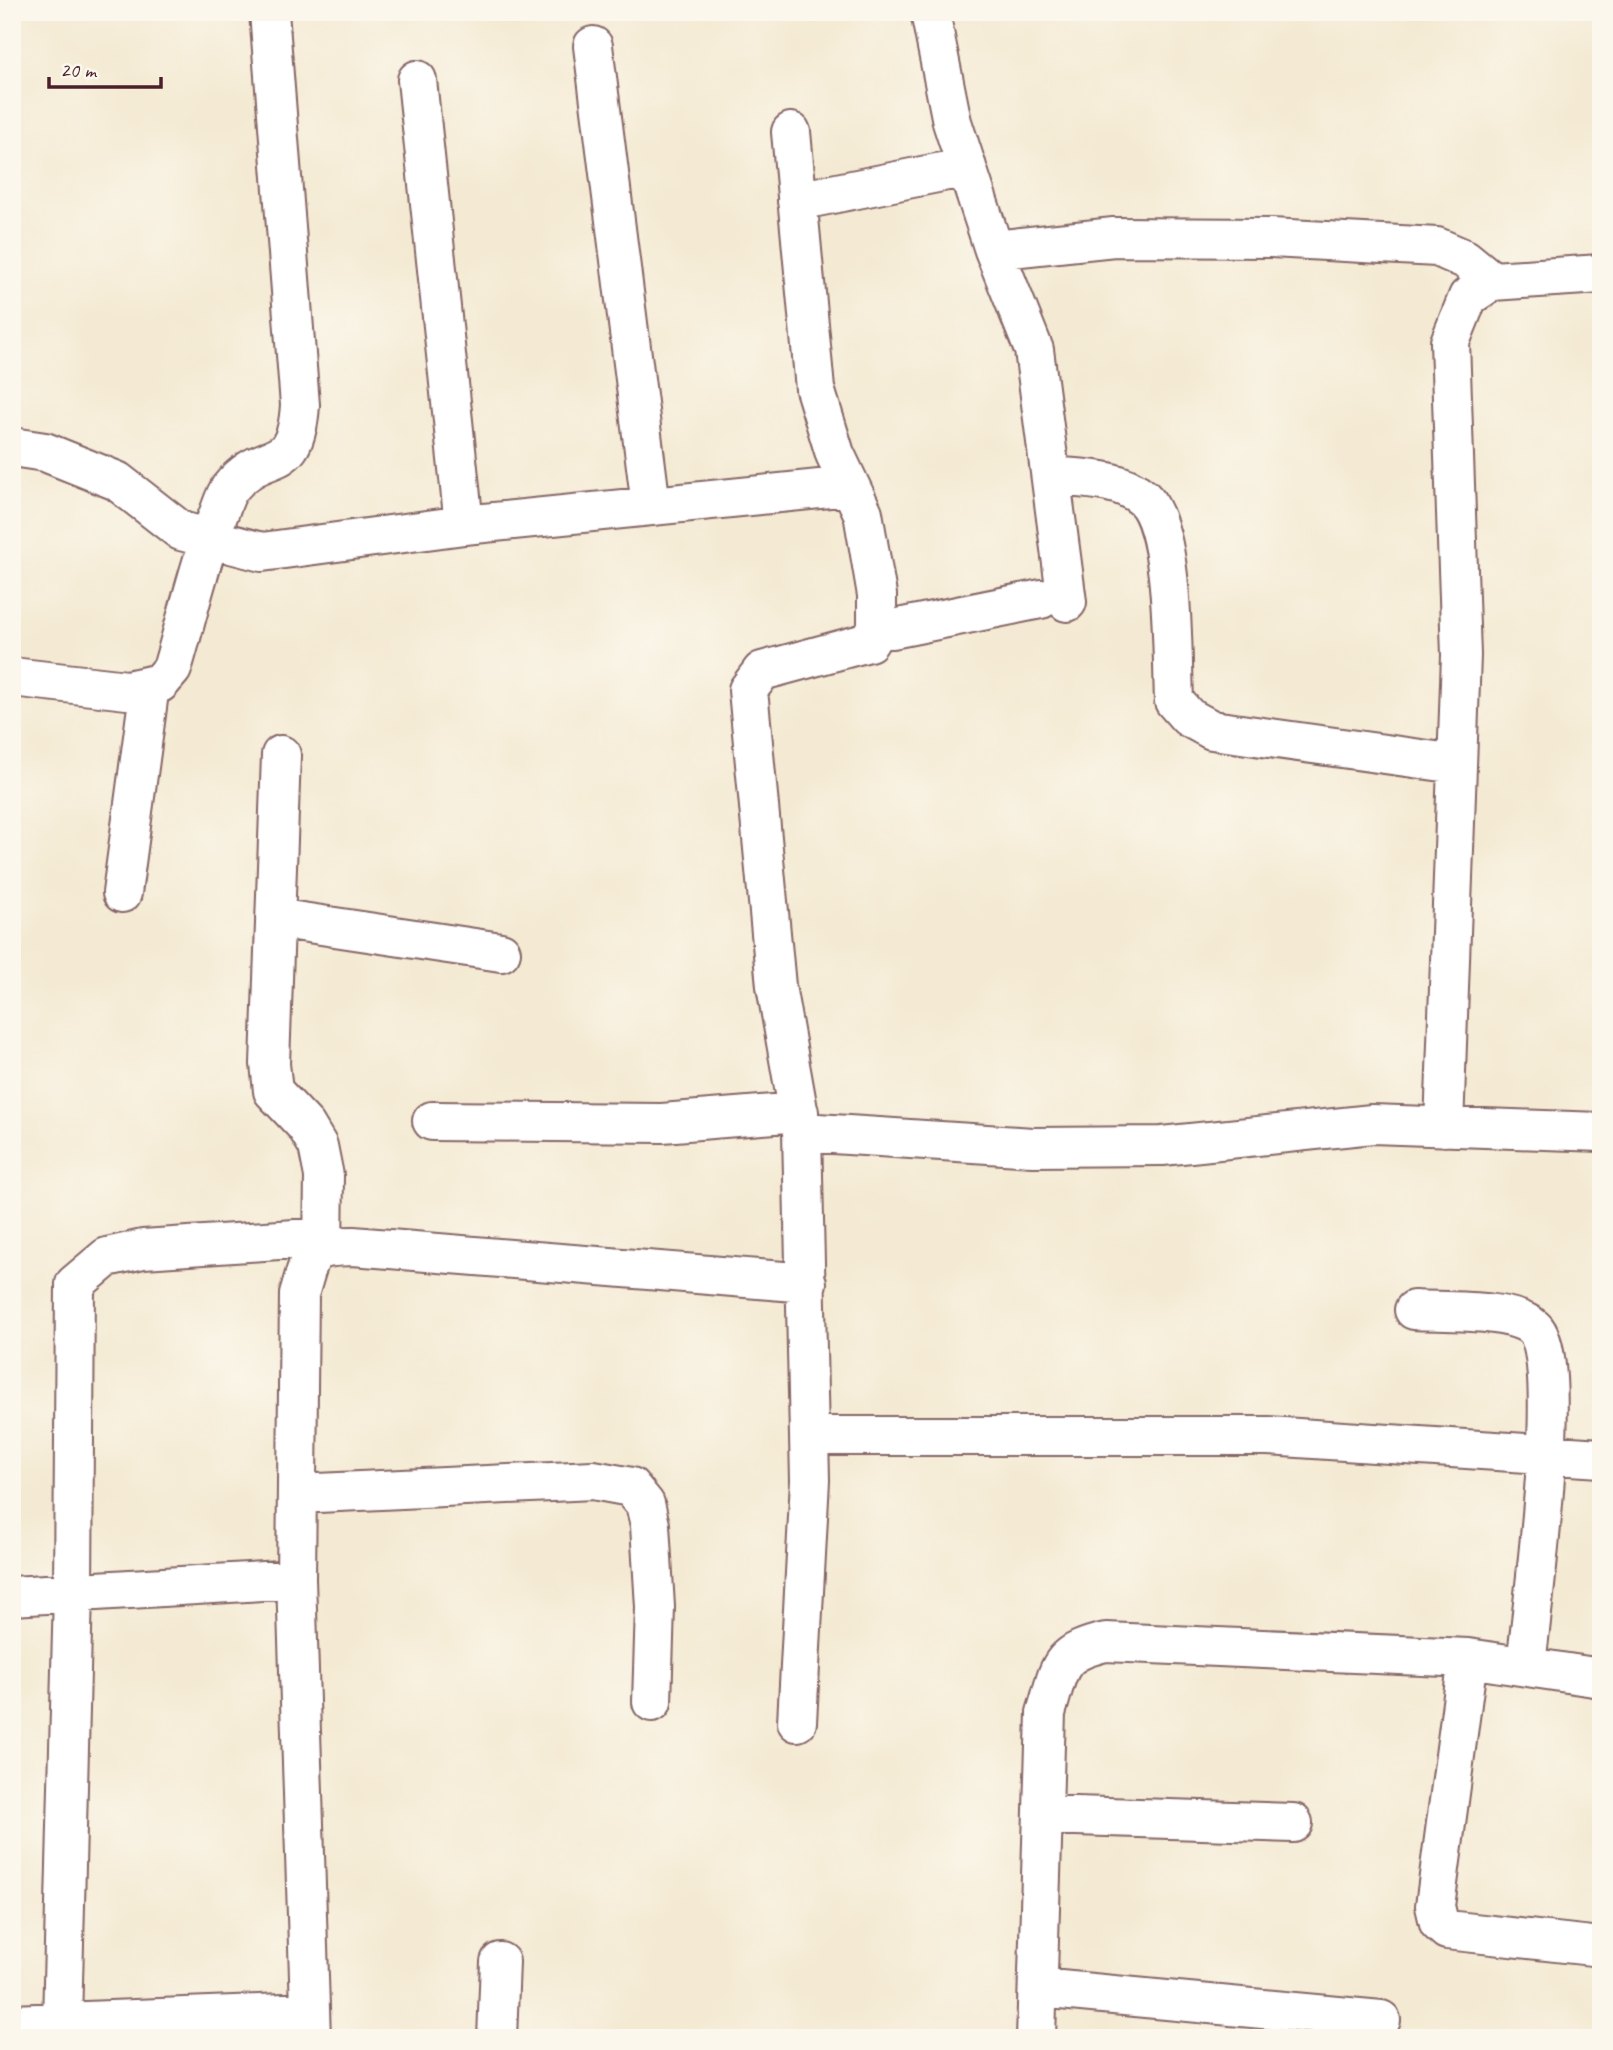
<svg xmlns="http://www.w3.org/2000/svg" width="1613" height="2050" font-family="Caveat,sans-serif">
<style>
.lines{fill:none;stroke-linecap:round;stroke-linejoin:round}
.minor-casing{stroke:#866666;stroke-width:42}
.minor{stroke:#fff;stroke-width:38}
</style>
<rect width="100%" height="100%" fill="#fbf7ec"/>
<filter id="ink" filterUnits="userSpaceOnUse"><feTurbulence type="fractalNoise" baseFrequency=".0143" numOctaves="2"/><feDisplacementMap in="SourceGraphic" scale="14" xChannelSelector="R" yChannelSelector="G"/><feConvolveMatrix kernelMatrix="1 2 1 2 8 2 1 2 1" color-interpolation-filters="sRGB"/></filter>
<filter id="wash" filterUnits="userSpaceOnUse"><feTurbulence type="fractalNoise" baseFrequency=".00686" numOctaves="4" result="noise"/><feDisplacementMap in="SourceGraphic" scale="28" xChannelSelector="R" yChannelSelector="G"/><feGaussianBlur stdDeviation="1.57" result="paint"/><feColorMatrix in="noise" values="0 0 0 0 0 0 0 0 0 0 0 0 0 0 0 0 0 1.4 0 .05"/><feComposite in="paint" operator="in"/></filter>
<g filter="url(#wash)">
<rect width="100%" height="100%" fill="#f4ead3"/>
</g>
<g filter="url(#ink)">
<g class="lines">
<!-- minor casing -->
<g class="minor-casing">
<path id="minor" d="M 930,12 L 952,122 L 994,250 L 1034,350 L 1067,602
M 593,46 L 651,506
M 417,80 L 464,525
M 791,132 L 815,389 L 835,454 L 863,513 L 877,595 L 877,629 L 869,642 L 762,671 L 748,690 L 776,986 L 802,1132 L 810,1480 L 797,1722
M 797,201 L 967,167
M 994,250 L 1114,237 L 1271,238 L 1437,247 L 1465,259 L 1492,281
M 12,447 L 45,452 L 117,481 L 181,531 L 262,552 L 464,525 L 849,486
M 1051,476 C 1080,479 1119,477 1143,498 C 1175,527 1172,657 1174,701 L 1188,717 L 1212,730 L 1457,764
M 877,629 L 893,629 L 1041,599
M 12,677 L 127,690 L 160,683 L 172,669 C 187,619 198,567 217,518 C 221,509 224,496 230,488 C 265,444 295,479 300,405 L 269,12
M 281,755 L 270,1064 L 273,1091 L 306,1126 L 318,1146 L 324,1176 L 323,1247
M 122,893 L 150,685
M 275,918 L 501,952
M 432,1121 L 662,1123 L 799,1112
M 1444,1127 L 1461,655 L 1450,342 L 1468,297 L 1492,281 L 1601,274
M 802,1132 L 1033,1147 L 1162,1146 L 1372,1124 L 1601,1132
M 1414,1310 C 1444,1312 1512,1308 1534,1328 C 1567,1356 1531,1614 1526,1666
M 809,1436 L 1268,1436 L 1601,1458
M 297,1494 L 593,1480 L 631,1487 L 645,1504 L 650,1525 L 655,1607 L 652,1702
M 12,1596 L 296,1579
M 1468,1658 L 1435,1906 L 1439,1923 L 1447,1930 L 1601,1947
M 1044,1815 L 1293,1823
M 1039,1988 L 1381,2020
M 62,2022 L 73,1592 L 75,1284 L 107,1257 L 143,1249 L 324,1237
M 12,2024 L 310,2012
M 311,2038 L 296,1579 L 299,1294 C 312,1253 307,1247 353,1246 L 807,1283
M 497,2038 L 500,1962
M 1036,2038 L 1046,1713 C 1060,1668 1056,1653 1106,1642 L 1468,1658 L 1601,1678"/>
</g>
<!-- minor -->
<use href="#minor" class="minor"/>
</g>
</g>
<!-- margin -->
<rect width="1613" height="2050" fill="none" stroke="#fbf7ec" stroke-width="42"/>
<!-- scale -->
<path d="M49 77v10h112v-10" fill="none" stroke="#4a1f2b" stroke-width="3.5"/>
<text x="60" y="77" font-size="21" fill="#4a1f2b" stroke="#fbf7ec" stroke-width="5" paint-order="stroke">20 m</text>
</svg>
